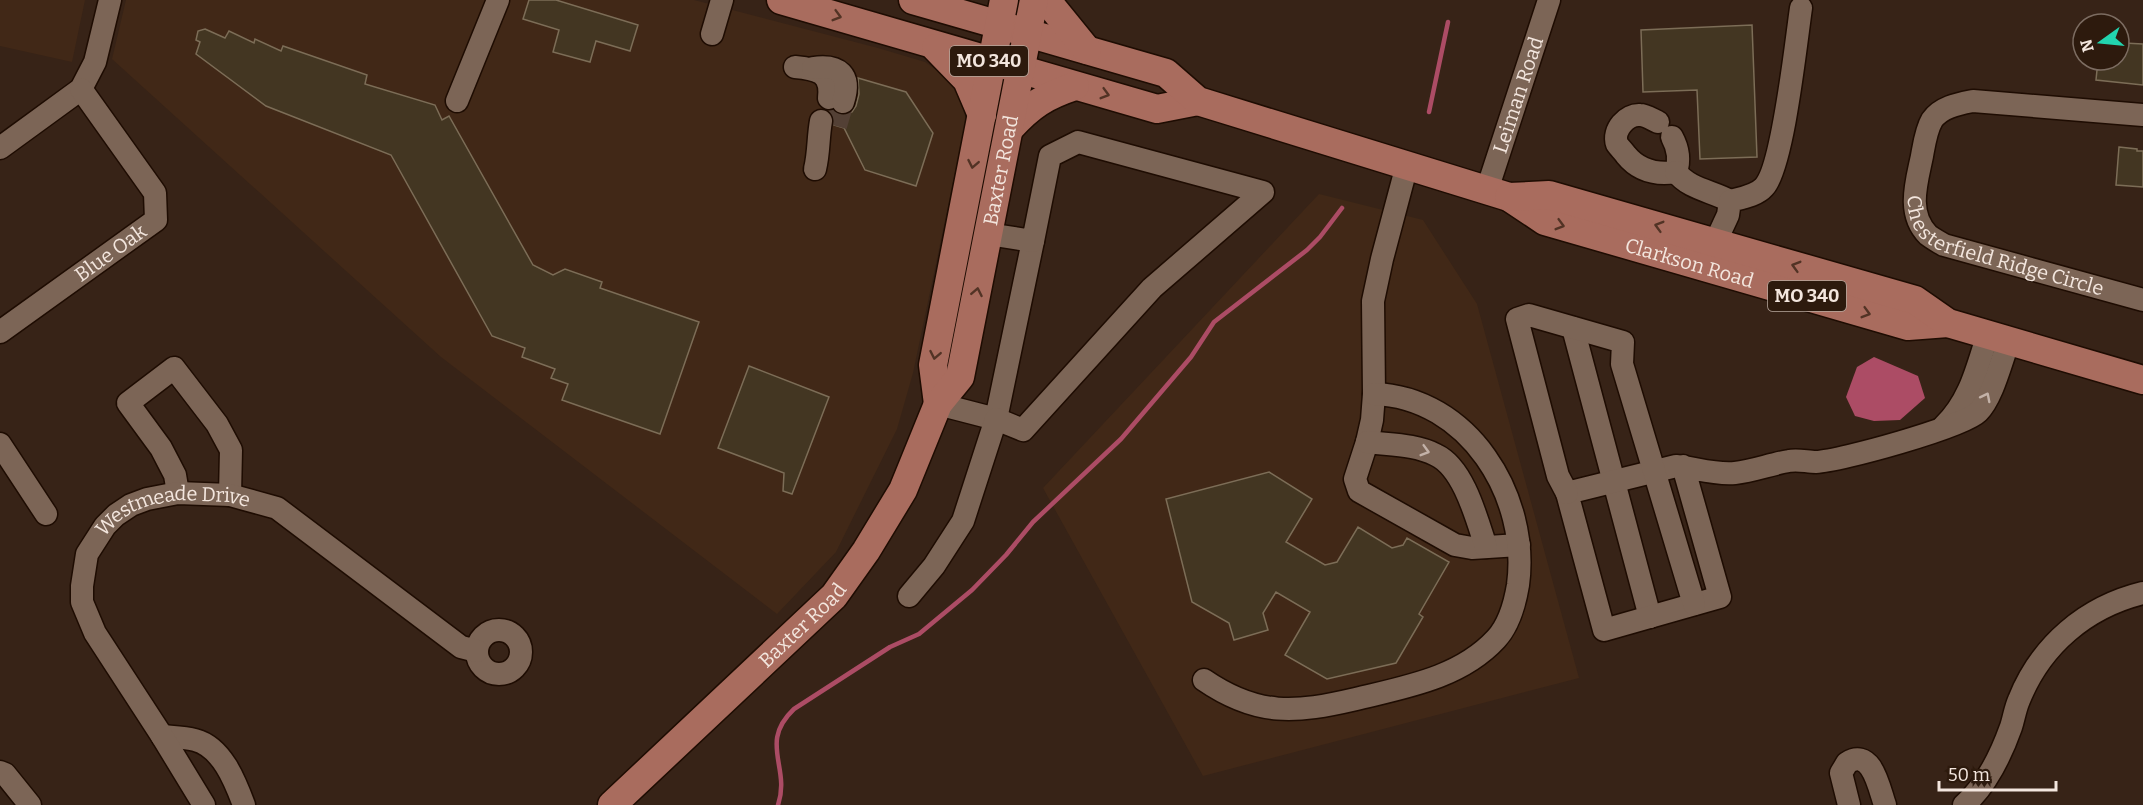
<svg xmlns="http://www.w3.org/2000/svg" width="2143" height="805" font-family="Bitter,serif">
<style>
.built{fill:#412817}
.water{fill:#ac4c65}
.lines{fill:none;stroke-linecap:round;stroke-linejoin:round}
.stream{stroke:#ac4c65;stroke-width:4.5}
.building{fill:#433622;stroke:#7c6d57;stroke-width:1.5}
.minor-tunnel{stroke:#534035;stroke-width:22;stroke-dasharray:22 11;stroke-linecap:butt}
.minor-casing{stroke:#1e0c02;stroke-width:25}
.major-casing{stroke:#1e0c02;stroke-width:31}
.minor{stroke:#7c6556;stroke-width:22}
.major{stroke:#a96c5e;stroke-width:28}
.oneway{stroke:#523325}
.oneway2{stroke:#c3b2a8}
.labels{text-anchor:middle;stroke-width:5;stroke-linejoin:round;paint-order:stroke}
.shield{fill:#2d1a0d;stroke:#b8a99f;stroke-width:1.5}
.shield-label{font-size:18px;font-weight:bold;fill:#f3e6de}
.street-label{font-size:20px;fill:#f3e6de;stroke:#2d1a0d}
</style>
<rect width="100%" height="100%" fill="#372317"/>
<!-- built -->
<path class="built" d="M 0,0 L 85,0 L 72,62 L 0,46 Z
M 126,0 L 694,0 L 878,48 L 925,62 L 948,78 L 960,97 L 966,120 L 913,373 L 897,429 L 836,552 L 777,614 L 441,357 L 112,59 Z
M 1319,194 L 1423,220 L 1477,304 L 1579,678 L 1203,776 L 1043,488 Z"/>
<!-- water -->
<path class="water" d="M 1874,357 L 1918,376 L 1925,398 L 1900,420 L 1874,421 L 1855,416 L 1846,397 L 1857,367 Z"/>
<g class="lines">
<!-- stream -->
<path class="stream" d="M 1429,112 L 1448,22
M 778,805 C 791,767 758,743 794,709 L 890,647 L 919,634 L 972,590 L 1006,555 L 1033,522 L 1121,439 L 1191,357 L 1214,322 L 1307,250 L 1320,237 L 1342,208"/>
</g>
<!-- building -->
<path class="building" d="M 529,0 L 556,0 L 638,25 L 630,51 L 596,41 L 590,62 L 553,52 L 559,30 L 523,19 Z
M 1752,25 L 1757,157 L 1700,159 L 1697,90 L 1643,92 L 1641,30 Z
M 205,29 L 225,38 L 229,31 L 254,43 L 255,39 L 281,51 L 283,46 L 367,75 L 365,84 L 435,105 L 442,120 L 449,116 L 533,265 L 553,275 L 565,269 L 602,282 L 600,288 L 699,322 L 660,434 L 562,400 L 568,384 L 551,378 L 555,369 L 522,357 L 525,348 L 492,336 L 391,155 L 266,106 L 196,54 L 200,42 L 196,40 L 198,31 Z
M 2124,43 L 2143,44 L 2143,85 L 2096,80 L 2098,60 L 2119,60 L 2119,47 L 2124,47 Z
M 858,78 L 906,92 L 933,133 L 916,186 L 865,170 L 844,128 L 834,125 L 834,117 L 830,111 L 846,115 L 852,112 L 856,106 L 859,94 Z
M 2119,147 L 2137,149 L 2137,151 L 2143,151 L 2143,187 L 2116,185 Z
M 749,366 L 829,397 L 792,494 L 783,491 L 784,473 L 718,448 Z
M 1269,472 L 1312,499 L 1286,542 L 1325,565 L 1337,562 L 1358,527 L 1392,548 L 1403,545 L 1407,538 L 1449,562 L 1419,614 L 1423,617 L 1396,663 L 1327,679 L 1285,655 L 1310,612 L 1276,592 L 1263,613 L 1268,630 L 1234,640 L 1229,623 L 1192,602 L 1166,499 Z"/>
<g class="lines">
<!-- minor-tunnel -->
<path class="minor-tunnel" d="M 836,126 L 843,102"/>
<!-- minor casing -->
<g class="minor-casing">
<g id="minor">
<path d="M 712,34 L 722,0"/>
<path d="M 795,67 C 817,69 832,72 829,98"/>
<path d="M 813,68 C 839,64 852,75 843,102"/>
<path d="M 457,101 L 498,0"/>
<path id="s1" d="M 2143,115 L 1973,101 C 1958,104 1941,107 1932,120 C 1926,130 1924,145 1922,156 C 1917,181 1906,213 1928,235 C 1933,239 1939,242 1944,245 L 2143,300"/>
<path d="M 1658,122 C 1653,120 1646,115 1640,115 C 1627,114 1612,130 1617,144 C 1619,147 1624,152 1626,155 C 1639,171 1656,175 1676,172 C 1680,160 1678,148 1672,137"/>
<path d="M 0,148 L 81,89 L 95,62 L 110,0"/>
<path d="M 1407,165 L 1382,259 L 1373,301 L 1374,394 L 1372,420 L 1367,442 L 1355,479 L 1359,491 L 1455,545 L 1472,548 L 1519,545"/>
<path d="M 815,169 C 819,153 818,137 821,121"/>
<path d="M 1676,172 C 1689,189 1712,191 1730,201"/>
<path id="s2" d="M 1487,190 L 1549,0"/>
<path d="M 1715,243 L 1728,215 L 1730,201 C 1741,198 1756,196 1764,187 C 1783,167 1796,42 1801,8"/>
<path d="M 1573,328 L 1650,617"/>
<path id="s3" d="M 0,332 L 156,220 L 155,193 L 81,89"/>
<path d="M 938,404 L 996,419 L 1033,241"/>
<path d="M 1944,426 C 1970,401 1977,368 1988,334"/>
<path d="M 1367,442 C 1389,445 1415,444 1436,455 C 1464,468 1477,520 1486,547"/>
<path d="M 0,444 L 46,514"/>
<path d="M 1683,466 L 1720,597 L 1604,630 L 1567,493 L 1676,466 C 1695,468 1715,475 1735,473 C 1753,471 1771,464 1789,461 C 1798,459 1807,462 1816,462 C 1840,461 1963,427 1978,412 C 1993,397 2001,361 2009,341"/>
<path d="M 178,493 L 175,475 L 161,448 L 128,403 L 174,368 L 217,424 L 231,450 L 230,495"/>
<path d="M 1567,493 L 1558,476 L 1517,319 L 1529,315 L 1623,342 L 1622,364 L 1694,604"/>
<path d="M 909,596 L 934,566 L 963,521 L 996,419 L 1023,430 L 1152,288 L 1263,192 L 1078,142 L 1050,156 L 1033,241 L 988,234"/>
<circle cx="499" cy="652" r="22"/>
<path d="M 1204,680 C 1258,717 1296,713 1356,699 C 1405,687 1460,678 1496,639 C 1509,625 1515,603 1518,585 C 1530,496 1468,397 1374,394"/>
<path d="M 162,736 C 172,737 184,737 195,740 C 222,747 235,781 244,805"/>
<path d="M 0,772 L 5,774 L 30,805"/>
<path id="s4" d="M 204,805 L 162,736 L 95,633 L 82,602 L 82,586 L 87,554 L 105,526 L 116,515 L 131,505 L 147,499 L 178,493 L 230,495 L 277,508 L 461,647 L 477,651"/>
<path d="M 1849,805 L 1841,773 L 1847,763 C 1872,747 1879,788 1885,805"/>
<path d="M 1964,805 C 1987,785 2001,755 2011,727 C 2014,718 2015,709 2019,700 C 2041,645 2086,607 2143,593"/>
</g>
</g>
<!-- major casing -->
<g class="major-casing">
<g id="major">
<path d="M 781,0 L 1157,109 L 1198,101"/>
<path id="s5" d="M 913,0 L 1166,73 L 1198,101 L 1509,197 L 1545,221 L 1908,326 L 1948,323"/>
<path d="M 1049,0 L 1052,7 L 1087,50"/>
<path d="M 936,48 L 967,80 L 982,115"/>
<path d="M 1010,128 C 1031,105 1045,96 1075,86"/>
<path d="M 1509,197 L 1549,195 L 1915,300 L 1948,323 L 2143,380"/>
<path d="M 938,404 L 933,365 L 1004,0"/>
<path id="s6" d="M 612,805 L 834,596 L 866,551 L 903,490 L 938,404 L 960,377 L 1034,0"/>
</g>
</g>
<!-- minor -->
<use href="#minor" class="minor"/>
<!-- major -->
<use href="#major" class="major"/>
</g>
<!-- one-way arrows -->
<defs><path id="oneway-chevron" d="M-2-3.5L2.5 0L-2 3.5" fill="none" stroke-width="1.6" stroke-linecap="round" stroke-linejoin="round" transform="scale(1.5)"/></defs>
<g class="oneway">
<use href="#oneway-chevron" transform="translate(837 16) rotate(16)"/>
<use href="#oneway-chevron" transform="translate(1105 94) rotate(16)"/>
<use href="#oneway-chevron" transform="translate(973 164) rotate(101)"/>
<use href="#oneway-chevron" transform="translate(1560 225) rotate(16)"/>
<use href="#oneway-chevron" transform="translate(1659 226) rotate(-164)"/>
<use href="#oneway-chevron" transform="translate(1796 266) rotate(-164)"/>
<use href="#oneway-chevron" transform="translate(977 292) rotate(-79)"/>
<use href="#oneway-chevron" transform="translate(1866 313) rotate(16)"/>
<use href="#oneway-chevron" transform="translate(935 355) rotate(101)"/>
</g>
<g class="oneway2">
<use href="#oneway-chevron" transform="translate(1986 397) rotate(-63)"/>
<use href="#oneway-chevron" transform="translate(1425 451) rotate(16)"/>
</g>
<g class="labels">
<!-- shield labels -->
<g class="shield">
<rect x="950" y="46" width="78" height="30" rx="4.5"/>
<rect x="1768" y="281" width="78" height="30" rx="4.5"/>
</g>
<g class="shield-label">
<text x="989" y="67">MO 340</text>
<text x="1807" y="302">MO 340</text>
</g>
<!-- street labels -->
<g class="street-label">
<text dy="7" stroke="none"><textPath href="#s2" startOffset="100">Leiman Road</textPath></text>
<text dy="7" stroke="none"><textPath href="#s6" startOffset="770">Baxter Road</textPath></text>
<text dy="7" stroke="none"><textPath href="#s1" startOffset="408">Chesterfield Ridge Circle</textPath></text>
<text dy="7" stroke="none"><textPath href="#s3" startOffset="136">Blue Oak</textPath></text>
<text dy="7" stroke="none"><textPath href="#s5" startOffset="825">Clarkson Road</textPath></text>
<text dy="7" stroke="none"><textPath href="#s4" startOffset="392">Westmeade Drive</textPath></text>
<text dy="7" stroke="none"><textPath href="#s6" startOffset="262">Baxter Road</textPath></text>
</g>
</g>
<!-- north arrow -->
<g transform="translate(2101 42) rotate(255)"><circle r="28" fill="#2d1a0d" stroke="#7c6c61" stroke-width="1.5"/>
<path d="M0-4.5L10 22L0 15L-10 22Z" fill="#22d5af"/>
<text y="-9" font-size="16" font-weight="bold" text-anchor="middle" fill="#f3e6de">N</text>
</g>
<!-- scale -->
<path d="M1939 781v9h117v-9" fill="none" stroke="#f3e6de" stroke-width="3"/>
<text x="1948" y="781" font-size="18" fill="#f3e6de" stroke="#2d1a0d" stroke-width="4.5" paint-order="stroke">50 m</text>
</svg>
